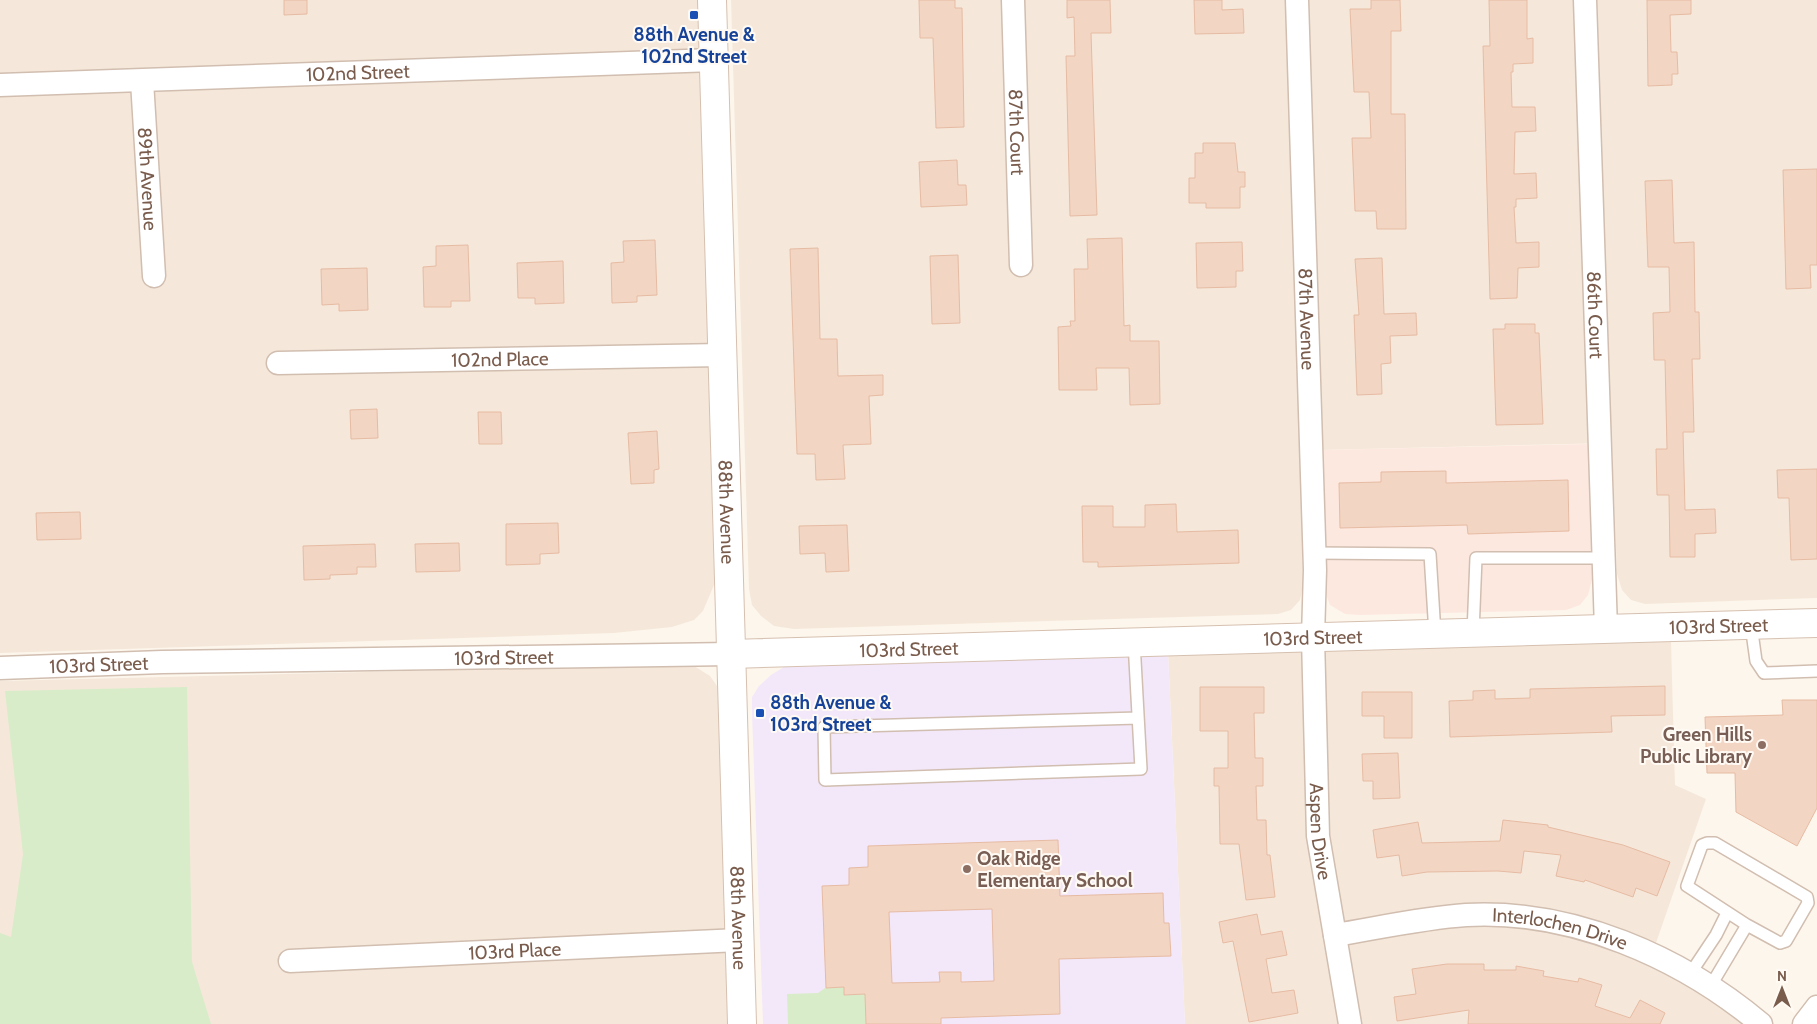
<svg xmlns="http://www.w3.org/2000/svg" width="1817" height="1024" font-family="Cabin,sans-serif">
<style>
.residential{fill:#f5e8da}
.commercial{fill:#fde8e0}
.education{fill:#f3e8fa}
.green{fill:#d8ecc9}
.building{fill:#f3d5c3;stroke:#e6bba3;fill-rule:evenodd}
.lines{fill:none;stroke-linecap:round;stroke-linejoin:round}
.lane-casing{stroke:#d1beb0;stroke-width:14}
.street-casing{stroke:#d1beb0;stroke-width:25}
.secondary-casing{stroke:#d6c0b0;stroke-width:30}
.lane{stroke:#fff;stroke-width:11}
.street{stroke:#fff;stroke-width:22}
.secondary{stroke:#fff;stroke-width:28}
.transit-dot{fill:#1a4fb4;stroke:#fffaf3;stroke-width:2}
.education-dot{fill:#8d6e63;stroke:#fffaf3;stroke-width:2}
.labels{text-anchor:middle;stroke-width:4;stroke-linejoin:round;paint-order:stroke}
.transit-label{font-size:19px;font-weight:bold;fill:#164399;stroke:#fffaf3}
.street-label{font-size:19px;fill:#7a5c4d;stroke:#fffaf3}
.education-label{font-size:19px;font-weight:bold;fill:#785e54;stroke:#fffaf3;text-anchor:end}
</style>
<rect width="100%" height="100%" fill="#fdf6ec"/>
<!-- residential -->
<path class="residential" d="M 0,0 L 698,0 L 714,569 L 714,585 L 703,611 L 694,620 L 672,627 L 614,633 L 0,653 Z
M 731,0 L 1817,0 L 1817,598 L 1645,604 L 1631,600 L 1622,590 L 1617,574 L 1612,443 L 1321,450 L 1300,451 L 1303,586 L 1300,600 L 1291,610 L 1278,614 L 794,629 L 774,626 L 761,616 L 752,605 L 749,589 Z
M 1671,641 L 1675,785 L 1706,799 L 1648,966 L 1692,987 L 1745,1024 L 1185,1024 L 1168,652 Z
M 691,664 L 710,676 L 722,693 L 730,1024 L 0,1024 L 0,681 Z"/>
<!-- commercial -->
<path class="commercial" d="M 1588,444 L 1592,579 L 1588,595 L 1580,605 L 1566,610 L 1360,615 L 1345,614 L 1330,605 L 1324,589 L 1321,450 Z"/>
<!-- education -->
<path class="education" d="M 1168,652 L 1185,1024 L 763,1024 L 752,713 L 752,697 L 759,686 L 771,675 L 784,667 L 846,661 Z"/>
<!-- green -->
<path class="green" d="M 187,687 L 192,962 L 211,1024 L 0,1024 L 0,933 L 11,937 L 23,854 L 5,691 Z
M 844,987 L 844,995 L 865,994 L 866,1024 L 788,1024 L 787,994 L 818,993 L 825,988 Z"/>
<!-- building -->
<path class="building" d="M 284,0 L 307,0 L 307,14 L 284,15 Z
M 919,0 L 955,0 L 955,8 L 962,8 L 964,127 L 936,128 L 933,38 L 920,38 Z
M 1067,0 L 1110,0 L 1111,33 L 1091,33 L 1097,215 L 1070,216 L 1066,56 L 1075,56 L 1074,17 L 1067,18 Z
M 1194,0 L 1222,0 L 1222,10 L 1243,9 L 1244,33 L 1195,34 Z
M 1371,0 L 1400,0 L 1401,31 L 1391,31 L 1391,114 L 1405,114 L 1406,229 L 1377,229 L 1376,211 L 1355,211 L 1352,138 L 1371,138 L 1369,92 L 1354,92 L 1350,9 L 1371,9 Z
M 1489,0 L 1527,0 L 1527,39 L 1533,38 L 1533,63 L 1513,64 L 1513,72 L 1511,72 L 1512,107 L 1535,107 L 1536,131 L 1515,132 L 1514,174 L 1536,173 L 1537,198 L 1516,199 L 1516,207 L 1514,207 L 1516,243 L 1539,242 L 1539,267 L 1518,268 L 1517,298 L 1490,299 L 1483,46 L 1490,46 Z
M 1647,0 L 1691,0 L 1691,14 L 1670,15 L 1671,52 L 1677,52 L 1678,74 L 1672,74 L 1672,85 L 1648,86 Z
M 1203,143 L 1235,143 L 1238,172 L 1245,172 L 1245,187 L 1240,187 L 1240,208 L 1206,208 L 1206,203 L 1189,203 L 1189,178 L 1195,178 L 1195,153 L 1203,153 Z
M 957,160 L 958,185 L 966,185 L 967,205 L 921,207 L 919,162 Z
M 1817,169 L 1817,265 L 1810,265 L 1811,288 L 1786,289 L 1783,170 Z
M 1672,180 L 1674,243 L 1694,242 L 1695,312 L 1699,312 L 1700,359 L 1692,359 L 1694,432 L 1683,432 L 1685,510 L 1715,509 L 1716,533 L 1695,534 L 1695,557 L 1670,557 L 1669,495 L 1657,495 L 1656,449 L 1667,449 L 1665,360 L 1654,360 L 1653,313 L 1670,312 L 1669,267 L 1648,267 L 1645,181 Z
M 1122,238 L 1124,326 L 1130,325 L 1130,341 L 1159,341 L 1160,404 L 1130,405 L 1129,368 L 1096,368 L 1097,390 L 1059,390 L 1058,327 L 1071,326 L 1070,321 L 1075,321 L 1074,269 L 1088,269 L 1087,239 Z
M 655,240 L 657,295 L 637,296 L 637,302 L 612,303 L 611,263 L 624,262 L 623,241 Z
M 1242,242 L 1243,271 L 1236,271 L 1236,287 L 1197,288 L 1196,243 Z
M 468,245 L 470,301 L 451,301 L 451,307 L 424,307 L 423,267 L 436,266 L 436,246 Z
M 818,248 L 820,339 L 837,339 L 838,376 L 883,375 L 883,395 L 869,396 L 871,444 L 843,445 L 845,479 L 816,480 L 815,454 L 797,454 L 790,249 Z
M 958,255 L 960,323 L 932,324 L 930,256 Z
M 1382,258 L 1384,314 L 1416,313 L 1417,335 L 1390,336 L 1391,363 L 1381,364 L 1382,394 L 1357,395 L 1354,315 L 1359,315 L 1355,259 Z
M 563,261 L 564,303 L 535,304 L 535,298 L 518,298 L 517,263 Z
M 367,268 L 368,310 L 339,311 L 339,304 L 322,305 L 321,269 Z
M 1505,324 L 1535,324 L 1535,333 L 1539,333 L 1543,424 L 1496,425 L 1493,329 L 1505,329 Z
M 377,409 L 378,438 L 351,439 L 350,410 Z
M 478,412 L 501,412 L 502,444 L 479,444 Z
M 657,431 L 659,469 L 654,470 L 654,483 L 631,484 L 628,433 Z
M 1817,469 L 1817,559 L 1791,560 L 1789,498 L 1778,498 L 1777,470 Z
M 1446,471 L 1446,483 L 1568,480 L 1569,531 L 1468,534 L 1467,525 L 1340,528 L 1339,483 L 1381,482 L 1381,472 Z
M 1176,504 L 1177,532 L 1238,530 L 1239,563 L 1098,567 L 1098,562 L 1083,562 L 1082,506 L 1113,506 L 1113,527 L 1145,527 L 1145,505 Z
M 80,512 L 81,539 L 37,540 L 36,513 Z
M 558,523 L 559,553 L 540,554 L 540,564 L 506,565 L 506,524 Z
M 847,525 L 849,571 L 826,572 L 825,553 L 800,554 L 799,526 Z
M 459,543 L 460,571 L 416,572 L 415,544 Z
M 375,544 L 376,567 L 357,567 L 357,574 L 330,575 L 330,579 L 304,580 L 303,546 Z
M 1665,686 L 1665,715 L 1611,716 L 1612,732 L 1450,737 L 1449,701 L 1473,700 L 1473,691 L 1495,690 L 1495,699 L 1530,698 L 1530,689 Z
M 1200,687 L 1264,687 L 1264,713 L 1254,713 L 1255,758 L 1263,758 L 1263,786 L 1256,786 L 1257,820 L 1266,820 L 1267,855 L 1270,855 L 1275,897 L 1246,900 L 1239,844 L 1220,844 L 1219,786 L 1214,786 L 1214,768 L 1228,768 L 1228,731 L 1200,731 Z
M 1362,692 L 1412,692 L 1412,738 L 1384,738 L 1384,716 L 1362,716 Z
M 1782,700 L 1817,700 L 1817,808 L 1797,846 L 1736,812 L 1735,773 L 1707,773 L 1705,717 L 1783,715 Z
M 1398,753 L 1400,798 L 1373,799 L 1373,781 L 1363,781 L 1362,754 Z
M 1503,820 L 1548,825 L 1548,827 L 1623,845 L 1670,862 L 1657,896 L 1636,888 L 1633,897 L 1585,880 L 1584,882 L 1556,876 L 1561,855 L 1524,851 L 1521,873 L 1498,871 L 1427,872 L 1402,876 L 1399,855 L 1377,858 L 1373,830 L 1418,822 L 1422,843 L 1500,841 Z
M 1058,840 L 1060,896 L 1163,893 L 1164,923 L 1169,923 L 1171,956 L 1059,959 L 1060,1014 L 941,1018 L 941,1024 L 866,1024 L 865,994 L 844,995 L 844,987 L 826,988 L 822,886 L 849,885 L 849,868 L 868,867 L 868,846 ZM 992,909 L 994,981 L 961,982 L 961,972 L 939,972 L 940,982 L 892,983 L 889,912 Z
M 1257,914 L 1261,935 L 1282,931 L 1287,955 L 1266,959 L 1272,993 L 1294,990 L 1298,1013 L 1249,1022 L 1233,941 L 1223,943 L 1219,922 Z
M 1447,964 L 1484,964 L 1484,970 L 1516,970 L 1516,966 L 1544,971 L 1543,976 L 1578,982 L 1579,978 L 1602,985 L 1595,1006 L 1630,1018 L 1640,1000 L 1665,1013 L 1660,1024 L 1468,1024 L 1469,1010 L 1397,1021 L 1394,997 L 1416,994 L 1412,969 Z"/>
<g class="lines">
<!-- lane casing -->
<g class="lane-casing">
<path id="lane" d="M 1314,553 L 1430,554 L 1435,634
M 1751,625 L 1756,661 L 1764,673 L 1817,671
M 1473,633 L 1476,558 L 1604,558
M 1134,642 L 1141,769 L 825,780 L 824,727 L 1138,718
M 1690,974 L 1716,935 L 1727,913
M 1710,987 L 1747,925 L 1780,943 L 1786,941 L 1808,903 L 1807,897 L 1715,843 L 1707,843 L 1702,845 L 1687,886 L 1747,925"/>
</g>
<!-- street casing -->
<g class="street-casing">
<g id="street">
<path id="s1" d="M 1013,0 L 1021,265"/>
<path id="s2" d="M 1297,0 L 1315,570 L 1313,637 L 1318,836 L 1350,1024"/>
<path id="s3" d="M 1585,0 L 1606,629"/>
<path id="s4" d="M 142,81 L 154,276"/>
<path id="s5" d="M 0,85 L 714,60"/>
<path id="s6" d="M 278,363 L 722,355"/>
<path id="s7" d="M 0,668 L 162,662 L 731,654"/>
<path id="s8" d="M 1335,935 C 1378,928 1422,918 1466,915 C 1572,909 1681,957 1761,1024"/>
<path id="s9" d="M 290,961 L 739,940"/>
<path d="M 1804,1024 L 1817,1007"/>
</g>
</g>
<!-- secondary casing -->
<g class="secondary-casing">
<g id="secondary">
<path id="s10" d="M 712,0 L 742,1024"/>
<path id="s11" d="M 731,654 L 1817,623"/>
</g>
</g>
<!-- lane -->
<use href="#lane" class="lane"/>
<!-- street -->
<use href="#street" class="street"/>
<!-- secondary -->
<use href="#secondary" class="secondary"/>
</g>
<!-- markers -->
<g class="transit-dot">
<rect x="689" y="10" width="10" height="10" rx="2.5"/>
<rect x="755" y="708" width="10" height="10" rx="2.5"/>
</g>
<g class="education-dot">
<circle cx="1762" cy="745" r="5"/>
<circle cx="967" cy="869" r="5"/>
</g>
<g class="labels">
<!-- transit labels -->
<g class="transit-label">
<text x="694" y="41">88th Avenue &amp;<tspan x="694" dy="22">102nd Street</tspan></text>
<text x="770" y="709" text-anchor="start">88th Avenue &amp;<tspan x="770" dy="22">103rd Street</tspan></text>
</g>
<!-- street labels -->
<g class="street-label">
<text dy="7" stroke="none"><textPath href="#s5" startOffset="358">102nd Street</textPath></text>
<text dy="7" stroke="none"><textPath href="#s1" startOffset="132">87th Court</textPath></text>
<text dy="7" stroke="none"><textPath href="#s4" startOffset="98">89th Avenue</textPath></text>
<text dy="7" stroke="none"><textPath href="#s3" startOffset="315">86th Court</textPath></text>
<text dy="7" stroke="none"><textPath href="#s2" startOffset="319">87th Avenue</textPath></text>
<text dy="7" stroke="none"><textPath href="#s6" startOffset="222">102nd Place</textPath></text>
<text dy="7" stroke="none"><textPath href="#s10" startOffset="512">88th Avenue</textPath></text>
<text dy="7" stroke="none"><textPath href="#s11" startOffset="988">103rd Street</textPath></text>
<text dy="7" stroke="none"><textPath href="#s11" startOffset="582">103rd Street</textPath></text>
<text dy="7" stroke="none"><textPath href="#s11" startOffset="178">103rd Street</textPath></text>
<text dy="7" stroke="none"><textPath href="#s7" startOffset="504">103rd Street</textPath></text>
<text dy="7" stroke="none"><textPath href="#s7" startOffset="99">103rd Street</textPath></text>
<text dy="7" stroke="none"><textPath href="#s2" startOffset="832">Aspen Drive</textPath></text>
<text dy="7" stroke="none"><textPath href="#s10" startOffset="918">88th Avenue</textPath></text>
<text dy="7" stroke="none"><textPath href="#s8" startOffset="228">Interlochen Drive</textPath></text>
<text dy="7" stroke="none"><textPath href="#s9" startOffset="225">103rd Place</textPath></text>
</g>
<!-- education labels -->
<g class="education-label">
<text x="1752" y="741">Green Hills<tspan x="1752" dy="22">Public Library</tspan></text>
<text x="977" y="865" text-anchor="start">Oak Ridge<tspan x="977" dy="22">Elementary School</tspan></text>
</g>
</g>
<!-- north arrow -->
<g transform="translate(1782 989)" stroke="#fffaf3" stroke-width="4" paint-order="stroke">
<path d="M0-4L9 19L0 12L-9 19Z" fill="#7a5c4d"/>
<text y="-8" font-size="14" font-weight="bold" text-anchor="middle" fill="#7a5c4d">N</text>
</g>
</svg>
